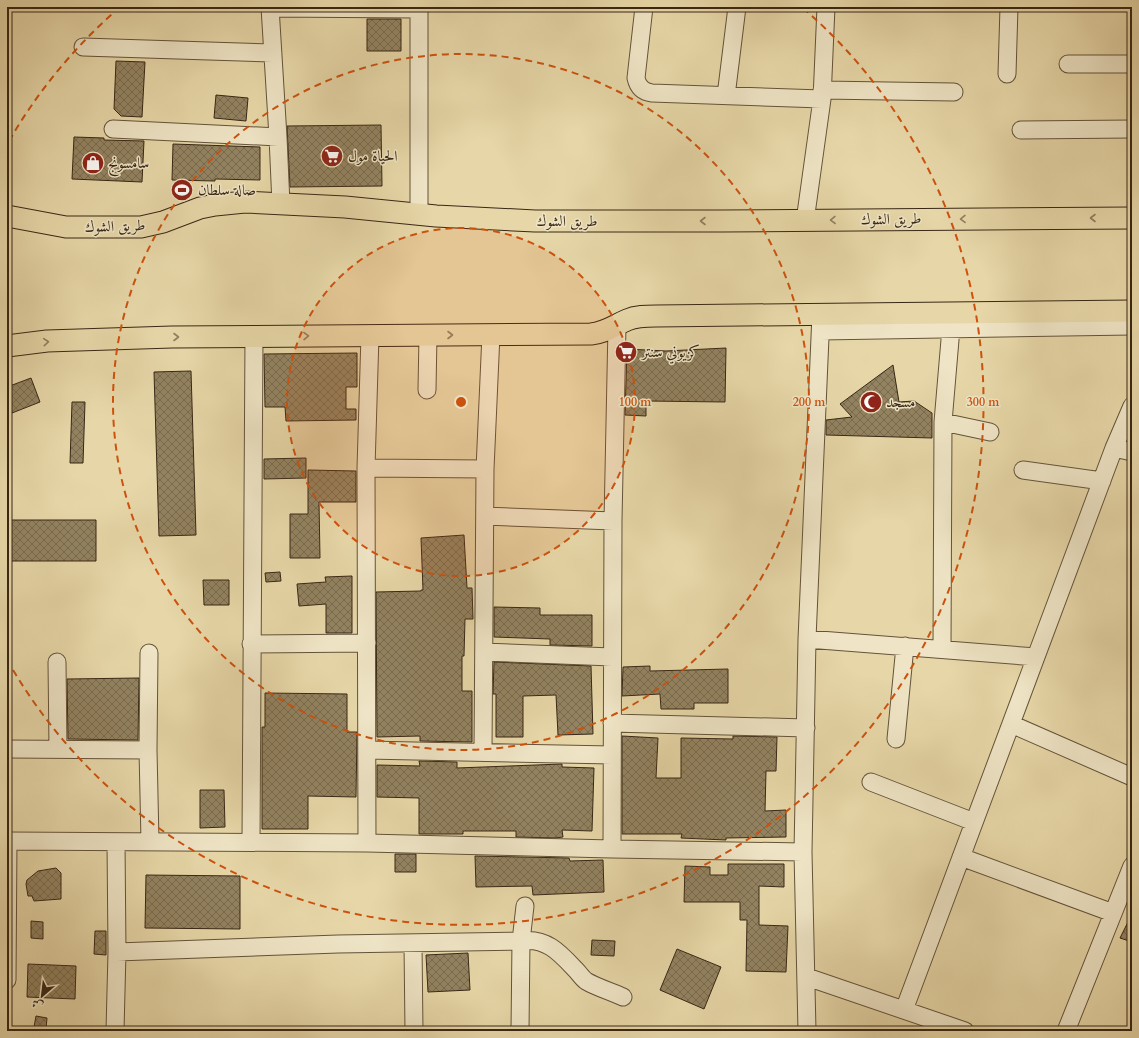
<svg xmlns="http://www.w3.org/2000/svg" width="1139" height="1038" font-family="Cardo,Amiri,serif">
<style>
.building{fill:url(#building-cross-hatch);stroke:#382715}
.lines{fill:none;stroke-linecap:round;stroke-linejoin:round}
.minor-casing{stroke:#64533a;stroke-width:19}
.major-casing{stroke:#382715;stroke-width:23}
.minor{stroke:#efe5c6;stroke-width:17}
.major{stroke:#e7d7a8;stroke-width:21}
.oneway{stroke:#907f5e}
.ring{fill:none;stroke:#ce520d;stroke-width:2;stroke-dasharray:7 5}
.labels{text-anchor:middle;stroke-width:3;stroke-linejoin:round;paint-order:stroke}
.poi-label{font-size:15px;fill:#382715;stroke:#efe5c6;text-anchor:start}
.street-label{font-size:15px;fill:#382715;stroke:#efe5c6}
.centre{fill:#ce520d;stroke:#efe5c6;stroke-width:2}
.ring-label{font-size:12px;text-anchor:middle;font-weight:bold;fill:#ce520d;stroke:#efe5c6;stroke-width:3;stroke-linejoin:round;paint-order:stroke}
</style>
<defs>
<pattern id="building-cross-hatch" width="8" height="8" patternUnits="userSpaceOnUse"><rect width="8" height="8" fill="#938361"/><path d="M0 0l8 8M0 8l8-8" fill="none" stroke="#796b4f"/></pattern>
</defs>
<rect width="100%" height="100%" fill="#e7d7a8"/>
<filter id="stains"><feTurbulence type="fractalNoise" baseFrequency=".005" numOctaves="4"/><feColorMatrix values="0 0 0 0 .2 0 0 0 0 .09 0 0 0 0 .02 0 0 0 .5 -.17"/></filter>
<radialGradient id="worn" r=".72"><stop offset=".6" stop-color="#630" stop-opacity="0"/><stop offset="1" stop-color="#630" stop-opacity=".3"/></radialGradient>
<!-- building -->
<path class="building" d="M 367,19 L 401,19 L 401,51 L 367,51 Z
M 116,61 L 145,62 L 142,117 L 121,116 L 114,109 Z
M 216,95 L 248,98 L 246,121 L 214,118 Z
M 381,125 L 382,186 L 290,187 L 287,126 Z
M 74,137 L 104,138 L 104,140 L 144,141 L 142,182 L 72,179 Z
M 173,144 L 260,147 L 260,180 L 215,179 L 215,181 L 172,180 Z
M 726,348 L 725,402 L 646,401 L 646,416 L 625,415 L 627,349 L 666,351 Z
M 357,353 L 357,387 L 346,387 L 346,409 L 356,409 L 356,420 L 286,421 L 285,407 L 265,407 L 264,354 Z
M 893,365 L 899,402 L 914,401 L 932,413 L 932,438 L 826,435 L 826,420 L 852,417 L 840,404 Z
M 191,371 L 196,535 L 159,536 L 154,372 Z
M 31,378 L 40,402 L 7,415 L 7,387 Z
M 72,402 L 85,402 L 83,463 L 70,463 Z
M 306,458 L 306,478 L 264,479 L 264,459 Z
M 308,470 L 356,471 L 356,502 L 319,502 L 320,558 L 290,558 L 290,514 L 308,514 Z
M 7,520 L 96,520 L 96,561 L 7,561 Z
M 464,535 L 467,588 L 472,588 L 473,619 L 465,619 L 464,656 L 462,656 L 462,691 L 472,691 L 472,742 L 420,741 L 420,736 L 377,737 L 376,592 L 421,591 L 421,590 L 423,590 L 421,538 Z
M 280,572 L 281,581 L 266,582 L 265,573 Z
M 352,576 L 352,633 L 326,633 L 326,604 L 299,606 L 297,584 L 326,582 L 325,577 Z
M 203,580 L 229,580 L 229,605 L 204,605 Z
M 494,607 L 540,608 L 540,615 L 592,615 L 592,646 L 550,645 L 550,639 L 494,637 Z
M 494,662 L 591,666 L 593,734 L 558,735 L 556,695 L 523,696 L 523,737 L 496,737 L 496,694 L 493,694 Z
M 650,666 L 650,671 L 728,669 L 728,703 L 694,703 L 694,709 L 661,709 L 660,694 L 622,696 L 623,667 Z
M 139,678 L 138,740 L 68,739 L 67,679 Z
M 265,693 L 347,694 L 347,732 L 357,732 L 356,797 L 308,796 L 308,829 L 262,829 L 262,727 L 265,727 Z
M 622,736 L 658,738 L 656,778 L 681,778 L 681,738 L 733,739 L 733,736 L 777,737 L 776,771 L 766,771 L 765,811 L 786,810 L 786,837 L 726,838 L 726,840 L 681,838 L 682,834 L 622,834 Z
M 419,761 L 457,762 L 457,768 L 562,764 L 562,767 L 594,768 L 592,831 L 562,830 L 563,837 L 555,838 L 516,837 L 516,831 L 463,831 L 463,834 L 419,834 L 419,798 L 377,797 L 377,765 L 420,766 Z
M 200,790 L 224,790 L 225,827 L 200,828 Z
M 395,854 L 416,854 L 416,872 L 395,872 Z
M 475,856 L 569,858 L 570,861 L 603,860 L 604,892 L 533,895 L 532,886 L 476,887 Z
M 728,864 L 784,864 L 784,887 L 759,886 L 759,925 L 788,926 L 786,972 L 746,971 L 747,920 L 740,920 L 740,902 L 684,902 L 685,866 L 710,867 L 710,875 L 728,875 Z
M 56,868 L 61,873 L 61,899 L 34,901 L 32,896 L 28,896 L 26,884 L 27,880 L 38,871 Z
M 146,875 L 240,876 L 240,929 L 145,928 Z
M 1132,914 L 1132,942 L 1120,938 Z
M 31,921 L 43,922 L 43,939 L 31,938 Z
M 95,931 L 106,931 L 106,955 L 94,954 Z
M 592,940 L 615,941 L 614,956 L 591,955 Z
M 677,949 L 721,967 L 704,1009 L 660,990 Z
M 468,953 L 470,990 L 428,992 L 426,955 Z
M 28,964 L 76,966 L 75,999 L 27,997 Z
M 36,1016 L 47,1018 L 46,1029 L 34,1027 Z"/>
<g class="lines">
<!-- minor casing -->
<g class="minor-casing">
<path id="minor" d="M 270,7 L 278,137 L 281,204
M 644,7 L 636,78 C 638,87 643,92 652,93 L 822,99
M 270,8 L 419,9
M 83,47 L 273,53
M 1068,64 L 1132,64
M 1007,74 L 1009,7
M 822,90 L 954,92
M 726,96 L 737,7
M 113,129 L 278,137
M 1021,130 L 1132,129
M 419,214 L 419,7
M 805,221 L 822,99 L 826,7
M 821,331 L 1132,326
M 427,390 L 428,335
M 943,422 L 990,432
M 1114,448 L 1132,452
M 366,468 L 485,469
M 1023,470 L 1102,481
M 485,516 L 613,521
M 807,639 L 1036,657
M 251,644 L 367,643
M 942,649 L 943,422 L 951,328 L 951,313
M 484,652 L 612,657
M 149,653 L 148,750 L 150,841
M 57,662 L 58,749
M 612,723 L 806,728
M 1011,724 L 1132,777
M 896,739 L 905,646
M 7,749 L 148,750
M 367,750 L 612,755
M 483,752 L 485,469 L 491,334
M 871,782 L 974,822
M 7,841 L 367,843 L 612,849 L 803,852
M 116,842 L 117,952 L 338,944 L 521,941 C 546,937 560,953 575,969 C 579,973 582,978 586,981 C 596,987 612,992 623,997
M 251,842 L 254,336
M 367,843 L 366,468 L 370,335
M 612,849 L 613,521 L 617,326
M 961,857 L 1113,913
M 413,944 L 414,1031
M 807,977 L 965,1031
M 7,980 L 8,841
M 904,1010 L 1114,448 L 1132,406
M 115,1031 L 117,952
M 520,1031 L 521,941 L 525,906
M 807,1031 L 803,852 L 807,639 L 821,314
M 1066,1031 L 1132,866"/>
</g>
<!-- major casing -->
<g class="major-casing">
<path id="major" d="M 7,216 L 66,227 L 141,227 L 163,222 L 200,208 L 215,205 L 245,202 L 345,207 L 436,216 L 535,221 L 722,221 L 1132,218
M 7,346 L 47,341 L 172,337 L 591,334 C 607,332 613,326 627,320 C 636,316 646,316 656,316 L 1132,311"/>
</g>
<!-- minor -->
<use href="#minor" class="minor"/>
<!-- major -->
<use href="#major" class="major"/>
</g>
<!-- one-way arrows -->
<defs><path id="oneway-chevron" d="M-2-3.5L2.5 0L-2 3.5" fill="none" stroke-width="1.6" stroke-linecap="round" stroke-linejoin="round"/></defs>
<g class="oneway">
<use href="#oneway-chevron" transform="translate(1093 218) rotate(180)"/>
<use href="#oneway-chevron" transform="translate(963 219) rotate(179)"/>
<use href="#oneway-chevron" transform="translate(833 220) rotate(179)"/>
<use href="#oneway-chevron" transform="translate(703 221) rotate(-180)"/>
<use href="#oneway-chevron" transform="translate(450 335)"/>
<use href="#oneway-chevron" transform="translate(306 336) rotate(-1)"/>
<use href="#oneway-chevron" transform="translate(176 337)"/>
<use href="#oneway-chevron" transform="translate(46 342) rotate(-5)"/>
</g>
<!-- distance rings -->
<circle cx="461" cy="402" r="174" fill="#ce520d" fill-opacity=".12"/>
<g class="ring">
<circle cx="461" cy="402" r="174"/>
<circle cx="461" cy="402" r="348"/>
<path d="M9 141A522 522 0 0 1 119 8M803 8A522 522 0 1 1 9 663"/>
</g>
<!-- icons -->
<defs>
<g id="supermarket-disc" transform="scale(1.15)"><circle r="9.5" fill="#8f2418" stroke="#efe5c6"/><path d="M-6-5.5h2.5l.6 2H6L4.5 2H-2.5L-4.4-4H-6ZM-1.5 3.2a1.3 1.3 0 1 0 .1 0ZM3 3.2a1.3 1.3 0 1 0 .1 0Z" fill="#fff"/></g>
<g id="shop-disc" transform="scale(1.15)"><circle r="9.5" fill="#8f2418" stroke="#efe5c6"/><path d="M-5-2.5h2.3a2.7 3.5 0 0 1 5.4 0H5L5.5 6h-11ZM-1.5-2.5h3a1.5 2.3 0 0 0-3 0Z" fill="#fff"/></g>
<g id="stadium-disc" transform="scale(1.15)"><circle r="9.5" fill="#8f2418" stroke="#efe5c6"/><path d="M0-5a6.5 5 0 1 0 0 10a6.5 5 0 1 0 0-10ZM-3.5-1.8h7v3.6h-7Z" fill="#fff"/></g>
<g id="mosque-disc" transform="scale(1.15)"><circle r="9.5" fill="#8f2418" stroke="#efe5c6"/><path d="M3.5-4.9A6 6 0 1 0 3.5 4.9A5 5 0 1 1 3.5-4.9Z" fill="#fff"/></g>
</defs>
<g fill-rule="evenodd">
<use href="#supermarket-disc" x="332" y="156"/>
<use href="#shop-disc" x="93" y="163"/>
<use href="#stadium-disc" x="182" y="190"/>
<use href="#supermarket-disc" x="626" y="352"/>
<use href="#mosque-disc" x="871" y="402"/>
</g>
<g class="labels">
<!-- poi labels -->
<g class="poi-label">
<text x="348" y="161">الحياة مول</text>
<text x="108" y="168">سامسونج</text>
<text x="198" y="195">صالة سلطان</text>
<text x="642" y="357">كزيوني سنتر</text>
<text x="886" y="407">مسجد</text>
</g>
<!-- street labels -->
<g class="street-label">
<text transform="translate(891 219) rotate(-1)" y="5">طريق الشوك</text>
<text x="567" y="226">طريق الشوك</text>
<text transform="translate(115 226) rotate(-2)" y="5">طريق الشوك</text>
</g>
</g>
<circle cx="461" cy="402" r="6" class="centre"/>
<g class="ring-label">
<text x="635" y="406">100 m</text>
<text x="809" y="406">200 m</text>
<text x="983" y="406">300 m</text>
</g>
<!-- margin -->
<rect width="1139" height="1038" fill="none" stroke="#e7d7a8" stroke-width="24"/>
<rect x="8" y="8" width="1123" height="1022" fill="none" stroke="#382715" stroke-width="2"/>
<rect x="12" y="12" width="1115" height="1014" fill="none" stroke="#382715"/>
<!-- north arrow -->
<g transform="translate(42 996) rotate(208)" stroke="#efe5c6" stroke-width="3" paint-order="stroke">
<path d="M0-3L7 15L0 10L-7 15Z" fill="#382715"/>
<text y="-6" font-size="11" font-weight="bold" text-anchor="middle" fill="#382715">ش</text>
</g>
<rect width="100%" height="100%" filter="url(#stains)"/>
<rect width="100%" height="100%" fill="url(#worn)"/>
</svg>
